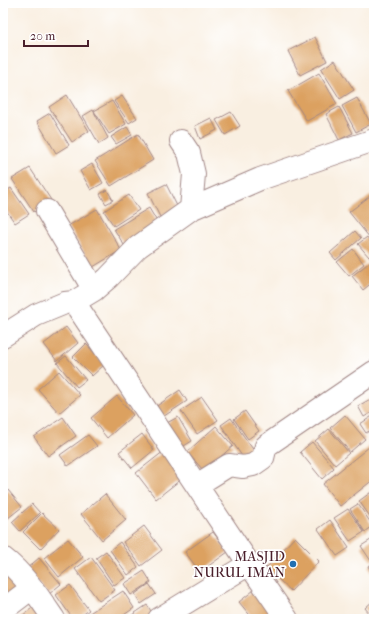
<svg xmlns="http://www.w3.org/2000/svg" width="377" height="622" font-family="'IM FELL French Canon',serif">
<style>
.building{fill:#dca160}
.lines{fill:none;stroke-linecap:round;stroke-linejoin:round}
.minor-casing{stroke:#a28786;stroke-width:24}
.minor{stroke:#fff;stroke-width:22}
.poi-dot{fill:#1f6fb2;stroke:#fff;stroke-width:1.5}
.labels{text-anchor:middle;stroke-width:3.5;stroke-linejoin:round;paint-order:stroke}
.poi-label{font-size:14px;fill:#4a1f2b;stroke:#fff;text-anchor:end}
</style>
<rect width="100%" height="100%" fill="#fff"/>
<filter id="ink" filterUnits="userSpaceOnUse"><feTurbulence type="fractalNoise" baseFrequency=".025" numOctaves="2"/><feDisplacementMap in="SourceGraphic" scale="8" xChannelSelector="R" yChannelSelector="G"/><feConvolveMatrix kernelMatrix="1 2 1 2 8 2 1 2 1" color-interpolation-filters="sRGB"/></filter>
<filter id="wash" filterUnits="userSpaceOnUse"><feTurbulence type="fractalNoise" baseFrequency=".012" numOctaves="4" result="noise"/><feDisplacementMap in="SourceGraphic" scale="16" xChannelSelector="R" yChannelSelector="G"/><feGaussianBlur stdDeviation="0.9" result="paint"/><feColorMatrix in="noise" values="0 0 0 0 0 0 0 0 0 0 0 0 0 0 0 0 0 1.4 0 .05"/><feComposite in="paint" operator="in"/></filter>
<g filter="url(#wash)">
<rect width="100%" height="100%" fill="#f9efe1"/>
<g id="blocks">
<!-- building -->
<path class="building" d="M 315,37 L 327,61 L 300,75 L 288,51 Z
M 335,60 L 354,90 L 340,99 L 321,69 Z
M 319,73 L 337,104 L 307,121 L 288,91 Z
M 67,95 L 89,131 L 72,142 L 49,107 Z
M 122,96 L 137,118 L 129,123 L 114,101 Z
M 357,98 L 371,124 L 356,132 L 342,106 Z
M 112,101 L 126,124 L 109,134 L 94,111 Z
M 339,107 L 353,133 L 339,140 L 326,114 Z
M 93,110 L 108,138 L 99,144 L 83,116 Z
M 231,112 L 240,126 L 225,135 L 216,120 Z
M 50,113 L 69,145 L 56,153 L 37,121 Z
M 211,118 L 217,130 L 200,139 L 195,126 Z
M 127,127 L 132,135 L 116,144 L 111,137 Z
M 138,134 L 153,160 L 111,186 L 95,161 Z
M 92,164 L 103,183 L 91,190 L 80,171 Z
M 30,168 L 51,200 L 34,212 L 12,179 Z
M 166,184 L 178,208 L 160,217 L 148,193 Z
M 11,188 L 29,214 L 15,223 L 3,206 L 3,193 Z
M 107,190 L 113,200 L 106,204 L 100,194 Z
M 374,193 L 374,243 L 349,212 Z
M 129,195 L 139,210 L 114,226 L 104,211 Z
M 149,208 L 159,225 L 124,245 L 114,229 Z
M 97,209 L 121,250 L 93,267 L 68,226 Z
M 355,231 L 361,238 L 336,260 L 330,253 Z
M 367,237 L 374,246 L 374,253 L 369,257 L 358,244 Z
M 353,249 L 364,264 L 349,276 L 337,262 Z
M 374,259 L 374,281 L 363,290 L 352,276 Z
M 66,327 L 78,343 L 57,361 L 44,344 Z
M 86,344 L 105,364 L 92,376 L 73,357 Z
M 66,356 L 86,380 L 77,387 L 57,363 Z
M 59,371 L 80,395 L 59,413 L 38,389 Z
M 180,390 L 187,401 L 155,422 L 148,412 Z
M 117,396 L 133,415 L 107,438 L 91,418 Z
M 202,397 L 218,420 L 197,434 L 181,411 Z
M 374,397 L 374,411 L 364,417 L 358,406 Z
M 245,411 L 259,431 L 248,439 L 234,419 Z
M 345,415 L 365,439 L 350,452 L 330,428 Z
M 374,415 L 374,428 L 366,433 L 360,424 Z
M 63,417 L 76,436 L 48,456 L 34,437 Z
M 178,417 L 192,441 L 179,449 L 165,424 Z
M 231,418 L 257,455 L 246,462 L 221,425 Z
M 216,426 L 233,446 L 204,471 L 187,452 Z
M 329,429 L 349,453 L 335,465 L 315,441 Z
M 142,434 L 154,450 L 132,468 L 119,452 Z
M 88,435 L 97,446 L 68,466 L 60,455 Z
M 312,442 L 334,468 L 322,479 L 300,452 Z
M 374,443 L 374,479 L 340,506 L 323,484 Z
M 164,451 L 184,477 L 156,499 L 136,473 Z
M 8,490 L 22,507 L 3,522 L 3,494 Z
M 374,490 L 374,522 L 359,501 Z
M 105,494 L 126,520 L 102,540 L 81,514 Z
M 32,504 L 40,513 L 20,531 L 12,522 Z
M 358,504 L 373,526 L 365,532 L 350,509 Z
M 348,509 L 364,532 L 350,541 L 334,518 Z
M 42,513 L 59,529 L 40,549 L 23,532 Z
M 330,520 L 349,548 L 337,556 L 318,529 Z
M 144,526 L 162,550 L 141,566 L 123,542 Z
M 213,532 L 228,552 L 200,572 L 185,552 Z
M 295,537 L 319,561 L 291,591 L 266,568 Z
M 374,538 L 374,559 L 371,561 L 361,546 Z
M 68,539 L 83,557 L 59,577 L 44,558 Z
M 120,542 L 138,567 L 128,575 L 110,550 Z
M 106,551 L 125,578 L 114,585 L 96,558 Z
M 91,557 L 115,590 L 99,601 L 75,569 Z
M 39,558 L 61,584 L 48,595 L 26,569 Z
M 374,563 L 374,577 L 368,566 Z
M 3,567 L 21,593 L 3,606 Z
M 144,571 L 151,582 L 131,595 L 124,584 Z
M 149,584 L 156,594 L 141,604 L 135,594 Z
M 70,585 L 89,610 L 77,619 L 73,619 L 56,595 Z
M 259,586 L 277,609 L 264,619 L 253,619 L 239,602 Z
M 123,591 L 134,608 L 118,619 L 87,619 L 85,616 Z
M 374,600 L 374,619 L 365,608 Z
M 36,605 L 48,619 L 18,619 Z
M 147,605 L 153,614 L 145,619 L 126,619 Z"/>
</g>
</g>
<g filter="url(#ink)">
<use href="#blocks" fill-opacity="0" stroke="#a28786" stroke-width="1"/>
<g class="lines">
<!-- minor casing -->
<g class="minor-casing">
<path id="minor" d="M 181,141 L 189,153 L 194,174 L 191,209
M 47,211 L 94,290
M 74,302 L 249,564 L 287,619
M 3,336 L 36,315 L 65,303 L 74,302 L 94,290 L 108,278 L 138,247 L 191,209 L 260,179 L 374,140
M 197,485 L 229,465 L 243,467 L 253,465 L 263,458 L 266,446 L 374,372
M 3,558 C 24,574 39,597 54,619
M 3,610 L 32,588
M 159,619 L 249,564"/>
</g>
<!-- minor -->
<use href="#minor" class="minor"/>
</g>
</g>
<!-- markers -->
<circle class="poi-dot" cx="293" cy="564" r="4"/>
<g class="labels">
<!-- poi labels -->
<g class="poi-label">
<text x="285" y="561">MASJID<tspan x="285" dy="16">NURUL IMAN</tspan></text>
</g>
</g>
<!-- margin -->
<rect width="377" height="622" fill="none" stroke="#fff" stroke-width="16"/>
<!-- scale -->
<path d="M24 40v6h64v-6" fill="none" stroke="#4a1f2b" stroke-width="2"/>
<text x="30" y="40" font-size="12" fill="#4a1f2b" stroke="#ffffff" stroke-width="3" paint-order="stroke">20 m</text>
</svg>
